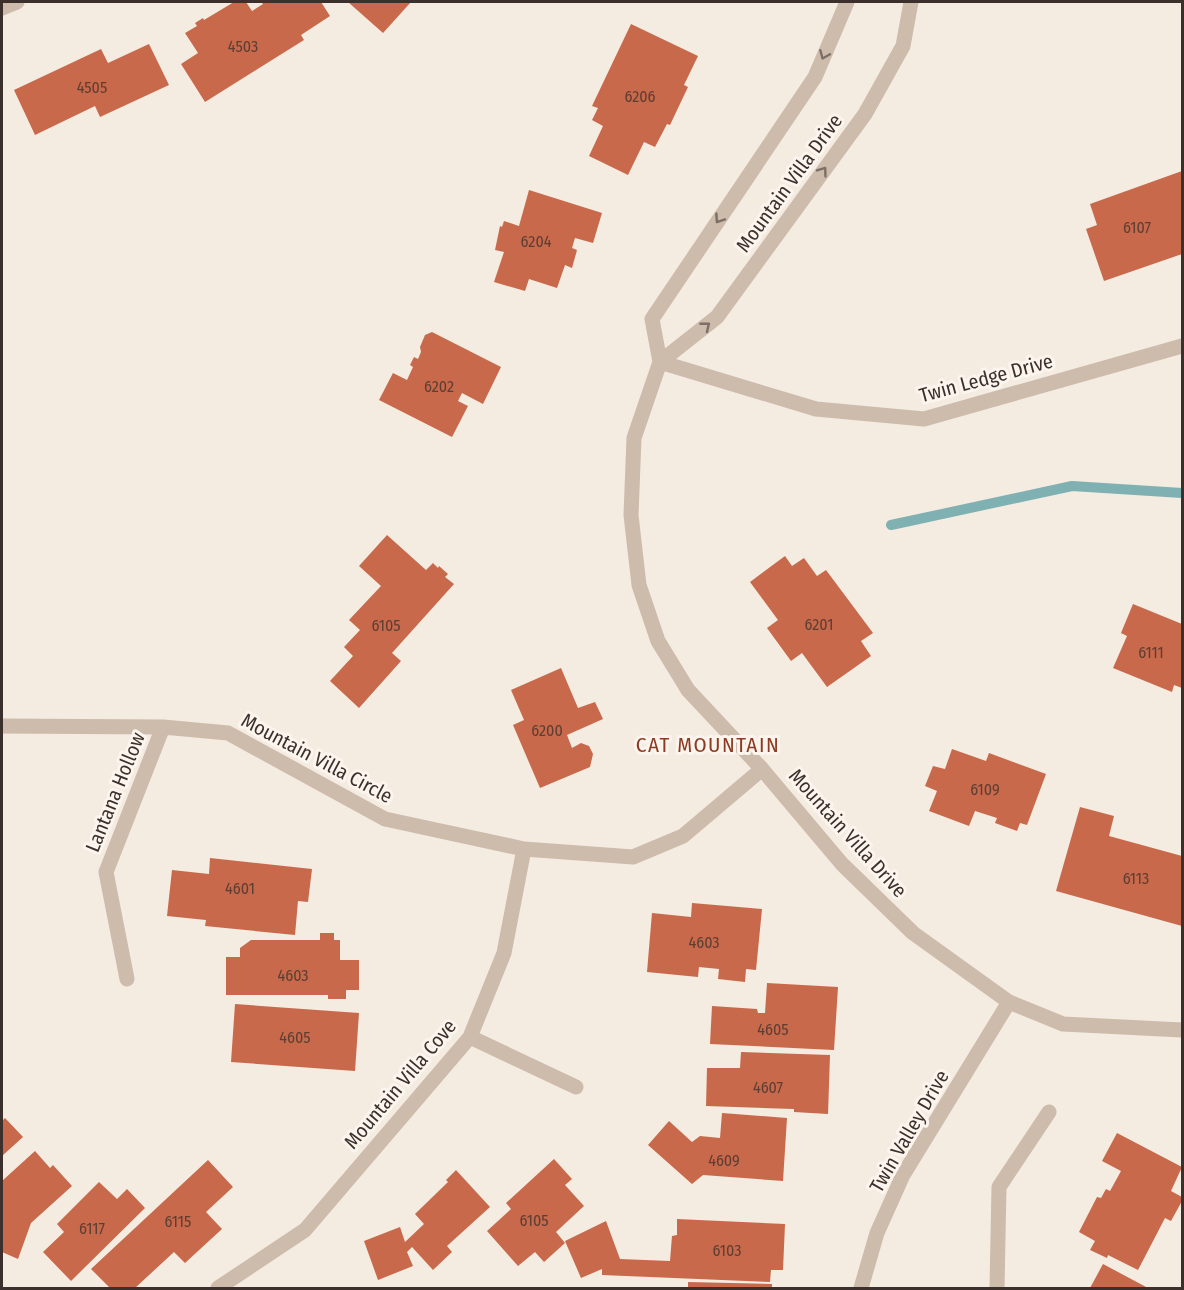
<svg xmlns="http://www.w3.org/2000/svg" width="1184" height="1290" font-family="'Fira Sans Condensed',sans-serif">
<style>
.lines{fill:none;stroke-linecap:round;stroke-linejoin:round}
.stream{stroke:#7fb0b2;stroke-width:10}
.building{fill:#c8694b}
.street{stroke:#cdbbac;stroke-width:15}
.oneway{stroke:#7d6f65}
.labels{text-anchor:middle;stroke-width:6;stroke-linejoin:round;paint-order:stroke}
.number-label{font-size:16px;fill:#5e3e33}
.street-label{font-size:20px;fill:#3b302b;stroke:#fbf5ee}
.neighbourhood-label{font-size:21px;letter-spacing:1.5px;fill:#8c3b22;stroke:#fbf5ee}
</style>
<rect width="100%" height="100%" fill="#f4ebe1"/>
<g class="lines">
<!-- stream -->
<path class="stream" d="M 891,525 L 1072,486 L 1182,493"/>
</g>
<!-- building -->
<path class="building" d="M 234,2 L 246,2 L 252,11 L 263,4 L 261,2 L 321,2 L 330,16 L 301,35 L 304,40 L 205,102 L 181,64 L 198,53 L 185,33 L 197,26 L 195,23 L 203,18 L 204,20 Z
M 348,2 L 411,2 L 383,33 Z
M 631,24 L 698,56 L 684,85 L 688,87 L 670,125 L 667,124 L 655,147 L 644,142 L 628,175 L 589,156 L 603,126 L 592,120 L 598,108 L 592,106 Z
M 149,44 L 169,85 L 100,117 L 95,106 L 35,135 L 14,90 L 101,49 L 108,63 Z
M 1182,171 L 1182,254 L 1104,281 L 1086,229 L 1097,225 L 1090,204 Z
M 529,190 L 602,213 L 593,243 L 575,238 L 572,248 L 577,250 L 572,268 L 565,265 L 557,288 L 529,279 L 525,291 L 494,282 L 504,252 L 495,250 L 500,226 L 502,227 L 504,221 L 519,226 Z
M 432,332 L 501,367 L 483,404 L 462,393 L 458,401 L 468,406 L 452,437 L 379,400 L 393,373 L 407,380 L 413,367 L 410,365 L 414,357 L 418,359 L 421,352 L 420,347 L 425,335 Z
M 387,535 L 426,570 L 433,563 L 438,568 L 439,566 L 448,574 L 445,577 L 454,584 L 392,653 L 401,661 L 359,708 L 330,681 L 353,656 L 344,647 L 360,630 L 349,620 L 381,586 L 359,566 Z
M 785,556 L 792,566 L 804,558 L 817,576 L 826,570 L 873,633 L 861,641 L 871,656 L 827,687 L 802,653 L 791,661 L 767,628 L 778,620 L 750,582 Z
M 1133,604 L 1182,624 L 1182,688 L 1174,685 L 1172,692 L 1113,668 L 1127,636 L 1121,633 Z
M 561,668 L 578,708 L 595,702 L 603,719 L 567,735 L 572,748 L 581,743 L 589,746 L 593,754 L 590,767 L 540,788 L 513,725 L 524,720 L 511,690 Z
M 952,749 L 986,761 L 989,753 L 1046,774 L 1027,825 L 1020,823 L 1017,831 L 995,823 L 997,818 L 975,811 L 969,826 L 929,811 L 937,791 L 925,786 L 933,766 L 945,769 Z
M 1080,807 L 1114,816 L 1109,836 L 1182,856 L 1182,926 L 1056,891 Z
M 210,858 L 312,869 L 308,902 L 298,901 L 295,935 L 205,926 L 206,920 L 167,916 L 172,870 L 209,874 Z
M 692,903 L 762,909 L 756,970 L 746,969 L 745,982 L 718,979 L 719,969 L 699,967 L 698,977 L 647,972 L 652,913 L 691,917 Z
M 320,933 L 334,933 L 334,940 L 340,940 L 340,960 L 359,960 L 359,990 L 346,990 L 346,999 L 328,999 L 328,995 L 226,995 L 226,957 L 240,957 L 240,948 L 251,940 L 320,940 Z
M 767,983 L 838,987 L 834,1050 L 710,1044 L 712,1006 L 757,1009 L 758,1013 L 765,1013 Z
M 235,1004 L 359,1013 L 355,1071 L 231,1062 Z
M 741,1052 L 830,1055 L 828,1114 L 794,1112 L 794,1109 L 706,1106 L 707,1068 L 740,1068 Z
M 722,1113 L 787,1118 L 783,1181 L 703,1175 L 692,1184 L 648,1145 L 669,1121 L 692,1142 L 700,1136 L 720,1138 Z
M 5,1118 L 23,1137 L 2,1156 L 2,1119 L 3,1120 Z
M 1117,1133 L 1182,1167 L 1171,1191 L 1182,1197 L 1182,1201 L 1171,1221 L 1165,1218 L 1138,1270 L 1108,1255 L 1107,1258 L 1090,1250 L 1095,1241 L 1079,1232 L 1097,1197 L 1101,1198 L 1106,1189 L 1110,1191 L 1121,1171 L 1102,1161 Z
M 35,1151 L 50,1168 L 53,1165 L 72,1186 L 31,1223 L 18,1259 L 2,1252 L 2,1181 Z
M 554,1159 L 572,1179 L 565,1185 L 584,1206 L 556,1232 L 565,1243 L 544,1262 L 535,1252 L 518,1266 L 487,1231 L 511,1209 L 506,1203 Z
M 208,1160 L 233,1187 L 206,1212 L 222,1229 L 185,1263 L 174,1252 L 135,1288 L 110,1288 L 91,1269 Z
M 456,1170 L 490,1207 L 447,1246 L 452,1252 L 433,1270 L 412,1247 L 407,1252 L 413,1266 L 378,1280 L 364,1241 L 400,1227 L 405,1242 L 424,1224 L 415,1214 L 448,1182 L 446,1180 Z
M 99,1182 L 117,1199 L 127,1189 L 145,1208 L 71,1281 L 43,1252 L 64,1232 L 57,1224 Z
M 677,1219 L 785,1224 L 783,1270 L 771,1270 L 770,1282 L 602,1275 L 602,1269 L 581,1278 L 565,1241 L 606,1221 L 620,1259 L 670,1261 L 672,1236 L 677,1235 Z
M 1103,1264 L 1148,1288 L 1090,1288 Z
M 688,1282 L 772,1284 L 772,1288 L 688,1288 Z"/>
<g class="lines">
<!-- street -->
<path class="street" d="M 847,2 L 815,77 L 652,319 L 660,362 L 634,438 L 631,515 L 639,585 L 658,641 L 688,690 L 762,769 L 842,864 L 913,933 L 1009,1002 L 1063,1024 L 1182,1030
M 2,8 L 17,2
M 660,362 L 816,409 L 924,419 L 1182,346
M 660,362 L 717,317 L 865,114 L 903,46 L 911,2
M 2,726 L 163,727 L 228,733 L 385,819 L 524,849 L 633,857 L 683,836 L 762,769
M 127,979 L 106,872 L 163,727
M 470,1037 L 576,1087
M 218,1288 L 305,1230 L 470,1037 L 504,953 L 524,849
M 861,1288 L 877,1233 L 903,1175 L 1009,1002
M 997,1288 L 999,1187 L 1049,1112"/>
</g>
<!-- one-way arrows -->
<defs><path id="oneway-chevron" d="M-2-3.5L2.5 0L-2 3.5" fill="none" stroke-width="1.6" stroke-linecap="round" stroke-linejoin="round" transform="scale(1.5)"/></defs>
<g class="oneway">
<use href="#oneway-chevron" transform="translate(824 55) rotate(113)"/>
<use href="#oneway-chevron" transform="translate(823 171) rotate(-54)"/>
<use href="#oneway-chevron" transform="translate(719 219) rotate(124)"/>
<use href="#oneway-chevron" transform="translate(706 326) rotate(-39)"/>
</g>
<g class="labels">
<!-- number labels -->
<g class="number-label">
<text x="243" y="52">4503</text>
<text x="92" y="93">4505</text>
<text x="640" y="102">6206</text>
<text x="1137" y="233">6107</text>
<text x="536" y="247">6204</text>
<text x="439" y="392">6202</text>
<text x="819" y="630">6201</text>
<text x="386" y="631">6105</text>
<text x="1151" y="658">6111</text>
<text x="547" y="736">6200</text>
<text x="985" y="795">6109</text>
<text x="1136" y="884">6113</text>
<text x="240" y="894">4601</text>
<text x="704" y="948">4603</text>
<text x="293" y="981">4603</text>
<text x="773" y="1035">4605</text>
<text x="295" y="1043">4605</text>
<text x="768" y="1093">4607</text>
<text x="724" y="1166">4609</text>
<text x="534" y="1226">6105</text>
<text x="178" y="1227">6115</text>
<text x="92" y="1234">6117</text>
<text x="727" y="1256">6103</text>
</g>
<!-- street labels -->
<g class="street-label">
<text transform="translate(789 183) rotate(-54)" y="7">Mountain Villa Drive</text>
<text transform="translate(986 378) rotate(-15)" y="7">Twin Ledge Drive</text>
<text transform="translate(317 758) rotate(28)" y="7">Mountain Villa Circle</text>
<text transform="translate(115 792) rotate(-68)" y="7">Lantana Hollow</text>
<text transform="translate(848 833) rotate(48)" y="7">Mountain Villa Drive</text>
<text transform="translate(400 1084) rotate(-50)" y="7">Mountain Villa Cove</text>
<text transform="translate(909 1131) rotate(-60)" y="7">Twin Valley Drive</text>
</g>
<!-- neighbourhood labels -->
<g class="neighbourhood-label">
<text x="708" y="752">CAT MOUNTAIN</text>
</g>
</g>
<!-- border -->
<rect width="1184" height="1290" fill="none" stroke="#3b302b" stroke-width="6"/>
</svg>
